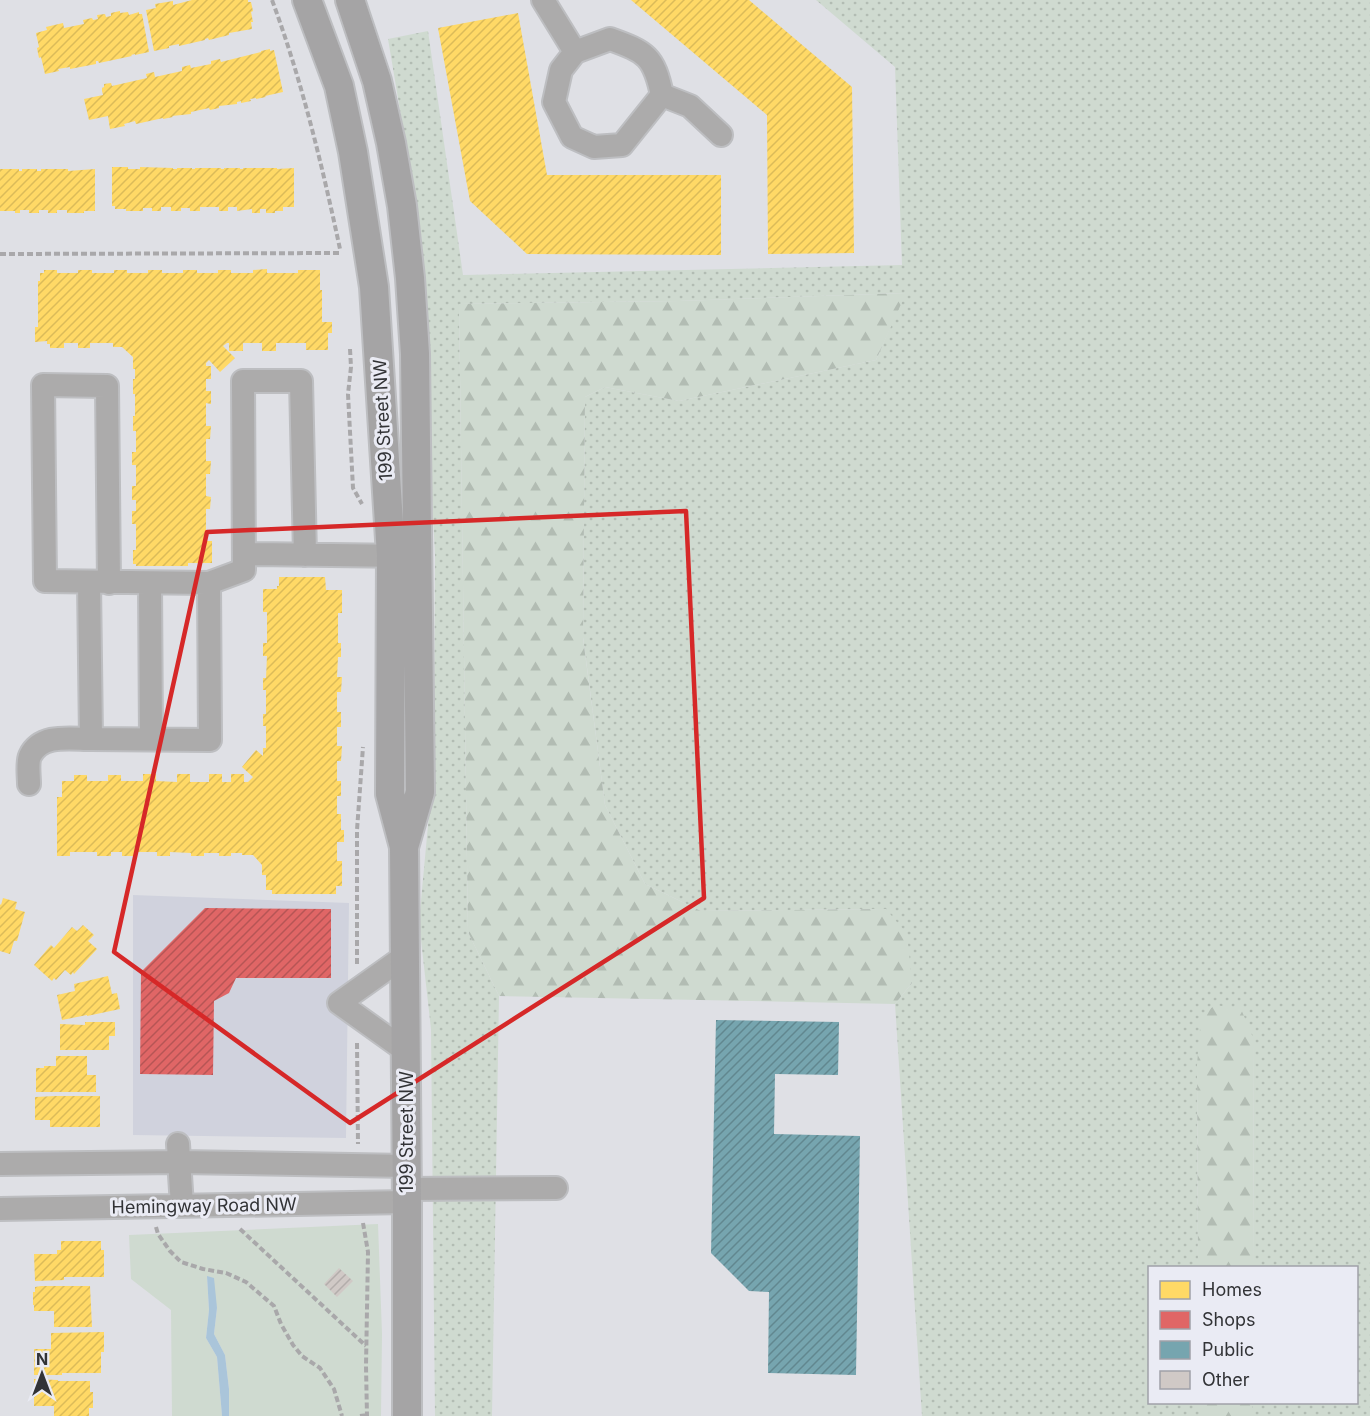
<svg xmlns="http://www.w3.org/2000/svg" width="1370" height="1416" font-family="Inter,sans-serif">
<style>
.built{fill:#d0d2dd}
.grass{fill:url(#grass-dots)}
.forest{fill:url(#forest-firs)}
.green{fill:#cfdad0}
.water{fill:#aac5da}
.homes{fill:url(#homes-hatch)}
.shops{fill:url(#shops-hatch)}
.public{fill:url(#public-hatch)}
.building{fill:url(#building-hatch)}
.lines{fill:none;stroke-linecap:round;stroke-linejoin:round}
.minor-casing{stroke:#bdbec1;stroke-width:26}
.major-casing{stroke:#bdbec1;stroke-width:32}
.path{stroke:#a9a8aa;stroke-width:4;stroke-dasharray:6 3;stroke-linecap:butt}
.minor{stroke:#acabab;stroke-width:22}
.major{stroke:#a5a4a5;stroke-width:28}
.marked{fill:none;stroke:#d62828;stroke-width:4.5;stroke-linejoin:round}
.labels{text-anchor:middle;stroke-width:6;stroke-linejoin:round;paint-order:stroke}
.street-label{font-size:18px;fill:#323336;stroke:#eaebf4}
</style>
<defs>
<pattern id="grass-dots" width="8" height="8" patternUnits="userSpaceOnUse" patternTransform="scale(1.5)"><rect width="8" height="8" fill="#cfdad0"/><path d="M2 2h.1M6 6h.1" fill="none" stroke="#b2bcb3" stroke-width="1.8" stroke-linecap="round"/></pattern>
<pattern id="forest-firs" width="22" height="20" patternUnits="userSpaceOnUse" patternTransform="scale(1.5)"><rect width="22" height="20" fill="#cfdad0"/><path d="M5 1l3.5 6h-7zM16 11l3.5 6h-7z" fill="#b2bcb3"/></pattern>
<pattern id="homes-hatch" width="6" height="6" patternUnits="userSpaceOnUse" patternTransform="scale(1.5)"><rect width="6" height="6" fill="#ffd966"/><path d="M-1 1l2-2M0 6l6-6M5 7l2-2" fill="none" stroke="#dbbb59"/></pattern>
<pattern id="shops-hatch" width="6" height="6" patternUnits="userSpaceOnUse" patternTransform="scale(1.5)"><rect width="6" height="6" fill="#e06666"/><path d="M-1 1l2-2M0 6l6-6M5 7l2-2" fill="none" stroke="#b65555"/></pattern>
<pattern id="public-hatch" width="6" height="6" patternUnits="userSpaceOnUse" patternTransform="scale(1.5)"><rect width="6" height="6" fill="#76a5af"/><path d="M-1 1l2-2M0 6l6-6M5 7l2-2" fill="none" stroke="#61878f"/></pattern>
<pattern id="building-hatch" width="6" height="6" patternUnits="userSpaceOnUse" patternTransform="scale(1.5)"><rect width="6" height="6" fill="#d0c9c6"/><path d="M-1 1l2-2M0 6l6-6M5 7l2-2" fill="none" stroke="#b3adab"/></pattern>
</defs>
<rect width="100%" height="100%" fill="#dfe0e5"/>
<!-- built -->
<path class="built" d="M 133,895 L 349,903 L 346,1138 L 133,1135 Z"/>
<!-- grass -->
<path class="grass" d="M 816,0 L 1370,0 L 1370,1416 L 1252,1416 L 1252,1403 L 1356,1402 L 1356,1268 L 1253,1267 L 1254,1040 L 1197,1065 L 1198,1267 L 1150,1268 L 1150,1402 L 1199,1403 L 1199,1416 L 922,1416 L 895,1004 L 912,983 L 886,909 L 701,911 L 645,884 L 605,805 L 583,637 L 585,397 L 605,387 L 679,401 L 876,360 L 905,293 L 679,301 L 459,304 L 468,932 L 499,996 L 492,1416 L 435,1416 L 431,1029 L 419,922 L 434,761 L 435,555 L 427,399 L 427,302 L 421,234 L 388,39 L 428,31 L 463,275 L 902,265 L 895,67 Z"/>
<!-- forest -->
<path class="forest" d="M 906,293 L 876,360 L 679,401 L 605,387 L 585,397 L 583,638 L 605,805 L 645,884 L 701,911 L 886,909 L 907,934 L 912,983 L 895,1004 L 499,996 L 468,932 L 459,304 L 679,301 Z
M 1215,1005 L 1241,1009 L 1254,1040 L 1253,1267 L 1198,1267 L 1197,1065 L 1201,1016 Z
M 1199,1403 L 1252,1403 L 1252,1416 L 1199,1416 Z"/>
<!-- green -->
<path class="green" d="M 378,1224 L 382,1334 L 381,1416 L 229,1416 L 229,1389 L 225,1355 L 214,1334 L 217,1308 L 207,1276 L 209,1310 L 206,1338 L 217,1357 L 222,1416 L 172,1416 L 171,1310 L 131,1279 L 129,1235 Z"/>
<!-- water -->
<path class="water" d="M 207,1276 L 214,1278 L 217,1308 L 214,1334 L 225,1355 L 229,1389 L 229,1416 L 222,1416 L 217,1357 L 206,1338 L 209,1310 Z"/>
<!-- homes -->
<path class="homes" d="M 192,0 L 248,0 L 248,2 L 251,2 L 253,11 L 251,12 L 253,22 L 251,22 L 252,29 L 229,33 L 229,35 L 209,40 L 208,38 L 205,39 L 205,40 L 179,46 L 179,44 L 169,46 L 169,48 L 154,51 L 146,10 L 156,8 L 155,4 L 173,1 L 173,5 Z
M 631,0 L 749,0 L 852,87 L 854,253 L 768,254 L 767,115 Z
M 120,11 L 120,13 L 128,12 L 129,15 L 139,12 L 139,14 L 142,14 L 149,52 L 135,55 L 135,54 L 131,55 L 132,56 L 99,63 L 98,61 L 96,61 L 96,64 L 70,69 L 70,67 L 58,69 L 59,71 L 45,74 L 41,57 L 39,58 L 37,48 L 39,47 L 36,33 L 47,30 L 46,27 L 63,23 L 64,28 L 84,24 L 83,20 L 92,18 L 93,20 L 98,19 L 97,15 L 105,14 L 106,17 L 111,16 L 111,13 Z
M 518,13 L 547,175 L 721,175 L 721,255 L 527,254 L 470,201 L 438,28 Z
M 270,49 L 270,51 L 274,50 L 283,92 L 265,96 L 266,97 L 256,99 L 256,98 L 250,99 L 251,101 L 241,103 L 241,101 L 237,102 L 237,104 L 219,106 L 219,108 L 210,110 L 209,108 L 191,112 L 191,114 L 172,116 L 173,117 L 163,119 L 163,118 L 136,124 L 135,121 L 124,124 L 125,126 L 110,129 L 108,116 L 89,120 L 84,99 L 103,95 L 102,91 L 102,88 L 104,87 L 104,84 L 111,83 L 112,86 L 147,78 L 146,74 L 154,72 L 155,77 L 182,71 L 182,67 L 190,65 L 191,68 L 211,64 L 211,61 L 220,59 L 221,62 L 261,52 L 261,51 Z
M 112,167 L 128,167 L 128,169 L 140,169 L 140,167 L 173,168 L 173,169 L 177,169 L 177,168 L 192,168 L 192,169 L 195,169 L 195,168 L 221,168 L 221,169 L 224,169 L 224,168 L 240,168 L 240,169 L 243,169 L 243,168 L 277,168 L 277,169 L 294,168 L 294,207 L 283,207 L 283,211 L 275,211 L 275,213 L 266,213 L 266,209 L 260,209 L 260,213 L 252,213 L 252,209 L 237,211 L 237,207 L 228,207 L 228,211 L 219,211 L 219,207 L 200,207 L 200,211 L 190,211 L 190,208 L 181,208 L 181,211 L 171,211 L 171,207 L 161,207 L 161,211 L 152,211 L 152,208 L 143,208 L 143,211 L 126,211 L 126,209 L 115,209 L 115,206 L 112,206 Z
M 0,169 L 19,169 L 19,171 L 22,171 L 22,169 L 37,169 L 37,171 L 41,171 L 41,169 L 68,169 L 68,171 L 95,169 L 95,211 L 84,211 L 84,213 L 67,213 L 67,210 L 57,210 L 57,213 L 48,213 L 48,210 L 39,210 L 39,213 L 29,213 L 29,210 L 20,210 L 20,213 L 15,213 L 15,211 L 0,211 Z
M 267,269 L 267,273 L 298,273 L 298,270 L 320,270 L 320,290 L 322,290 L 322,322 L 332,322 L 332,333 L 328,333 L 328,350 L 306,350 L 306,343 L 276,343 L 276,351 L 262,351 L 262,343 L 243,343 L 243,351 L 229,351 L 229,343 L 227,343 L 223,346 L 235,358 L 220,372 L 209,360 L 206,363 L 206,366 L 211,366 L 211,379 L 206,379 L 206,391 L 211,391 L 211,404 L 206,403 L 206,426 L 211,426 L 210,439 L 206,439 L 206,461 L 211,461 L 210,474 L 206,474 L 206,496 L 211,497 L 210,509 L 206,509 L 206,541 L 212,541 L 212,563 L 188,563 L 188,566 L 136,566 L 136,564 L 133,564 L 133,550 L 136,550 L 136,524 L 132,524 L 132,511 L 136,511 L 136,500 L 132,500 L 132,486 L 136,486 L 136,465 L 132,465 L 132,452 L 136,452 L 136,431 L 133,431 L 133,416 L 135,416 L 135,394 L 133,394 L 133,379 L 135,379 L 135,369 L 133,369 L 133,357 L 122,347 L 113,347 L 113,343 L 90,343 L 90,348 L 78,348 L 78,343 L 64,343 L 64,348 L 50,348 L 50,344 L 47,344 L 47,341 L 35,342 L 35,327 L 38,327 L 38,281 L 40,281 L 40,273 L 44,273 L 44,270 L 57,270 L 57,273 L 78,273 L 78,270 L 92,270 L 92,273 L 114,273 L 114,270 L 127,270 L 127,273 L 148,273 L 148,270 L 162,270 L 162,273 L 183,273 L 183,270 L 197,270 L 197,273 L 218,273 L 218,270 L 231,270 L 231,273 L 253,273 L 253,270 Z
M 279,577 L 325,577 L 326,590 L 342,590 L 342,613 L 338,613 L 338,643 L 341,643 L 341,657 L 338,657 L 337,677 L 342,677 L 341,692 L 337,692 L 337,712 L 341,712 L 341,727 L 337,727 L 337,746 L 342,746 L 341,761 L 337,761 L 337,781 L 341,781 L 341,796 L 337,796 L 337,814 L 341,814 L 341,830 L 344,830 L 344,842 L 337,842 L 337,861 L 342,861 L 342,886 L 336,886 L 336,894 L 272,894 L 272,890 L 266,890 L 266,875 L 262,875 L 262,865 L 253,855 L 242,855 L 242,853 L 231,853 L 231,856 L 219,856 L 219,853 L 204,853 L 204,856 L 191,856 L 191,853 L 170,852 L 170,856 L 157,856 L 157,852 L 135,852 L 135,856 L 122,856 L 122,852 L 111,852 L 111,856 L 97,856 L 97,852 L 70,852 L 70,856 L 57,856 L 57,797 L 62,797 L 62,781 L 74,781 L 74,775 L 87,775 L 87,781 L 108,781 L 108,775 L 121,775 L 121,781 L 143,781 L 143,774 L 156,774 L 156,781 L 177,782 L 177,774 L 190,774 L 190,782 L 209,782 L 209,774 L 222,774 L 222,782 L 231,782 L 231,774 L 244,774 L 244,782 L 248,782 L 253,777 L 242,767 L 256,750 L 263,756 L 263,748 L 266,748 L 266,726 L 263,726 L 263,714 L 266,714 L 266,690 L 263,690 L 263,678 L 266,678 L 267,656 L 263,656 L 263,643 L 267,643 L 267,612 L 263,612 L 263,589 L 277,589 L 277,586 L 279,586 Z
M 3,898 L 17,902 L 15,909 L 25,912 L 17,941 L 14,941 L 10,954 L 0,951 L 0,904 L 1,905 Z
M 83,925 L 94,935 L 88,941 L 97,949 L 74,974 L 73,972 L 71,975 L 65,970 L 56,980 L 54,978 L 52,981 L 34,965 L 51,945 L 54,948 L 72,927 L 77,931 Z
M 108,976 L 112,994 L 117,993 L 120,1009 L 87,1016 L 87,1015 L 62,1020 L 57,995 L 75,991 L 74,984 Z
M 85,1022 L 115,1022 L 115,1036 L 109,1036 L 109,1050 L 60,1050 L 60,1024 L 85,1025 Z
M 56,1056 L 87,1056 L 87,1075 L 96,1075 L 96,1092 L 36,1092 L 36,1068 L 44,1068 L 44,1066 L 56,1066 Z
M 55,1096 L 100,1096 L 100,1127 L 50,1127 L 50,1120 L 35,1120 L 35,1097 Z
M 61,1241 L 101,1241 L 101,1250 L 104,1250 L 104,1277 L 64,1277 L 64,1280 L 35,1281 L 34,1254 L 57,1254 L 57,1250 L 61,1250 Z
M 41,1286 L 90,1286 L 92,1327 L 54,1327 L 54,1311 L 34,1311 L 34,1305 L 33,1305 L 33,1292 L 35,1292 L 35,1287 Z
M 104,1332 L 104,1352 L 101,1352 L 101,1373 L 62,1373 L 62,1375 L 34,1375 L 34,1349 L 51,1349 L 51,1333 Z
M 34,1379 L 58,1380 L 58,1381 L 90,1381 L 90,1392 L 93,1392 L 93,1408 L 89,1408 L 89,1416 L 54,1416 L 54,1406 L 34,1406 Z"/>
<!-- shops -->
<path class="shops" d="M 205,908 L 331,909 L 331,978 L 236,978 L 229,993 L 214,1001 L 213,1075 L 140,1074 L 141,972 Z"/>
<!-- public -->
<path class="public" d="M 716,1020 L 839,1022 L 838,1075 L 775,1074 L 774,1134 L 860,1136 L 856,1375 L 768,1373 L 769,1292 L 749,1291 L 711,1253 Z"/>
<!-- building -->
<path class="building" d="M 339,1268 L 353,1281 L 337,1297 L 324,1284 Z"/>
<g class="lines">
<!-- minor casing -->
<g class="minor-casing">
<path id="minor" d="M 543,0 L 575,52
M 610,39 C 646,52 654,56 662,95 L 622,145 L 594,147 L 572,137 L 554,102 L 561,70 L 575,52 Z
M 662,95 L 690,106 L 721,135
M 244,554 L 408,556
M 89,582 L 91,739 L 210,740 L 209,583
M 109,583 L 107,386 L 43,385 L 45,581 L 209,583 L 244,570 L 243,381 L 301,381 L 305,555
M 150,583 L 151,739
M 29,784 C 29,776 27,763 30,756 C 41,733 71,739 91,739
M 405,956 L 339,1003 L 406,1051
M 178,1144 L 182,1206
M 0,1164 L 180,1162 L 407,1166
M 407,1189 L 556,1188
M 0,1209 L 407,1202"/>
</g>
<!-- major casing -->
<g class="major-casing">
<path id="major" d="M 307,0 L 339,86 L 353,152 L 374,287 L 391,555 L 390,794 L 404,847 L 407,1202 L 407,1416
M 350,0 L 377,81 L 391,143 L 402,206 L 410,278 L 415,354 L 420,792 L 404,847"/>
</g>
<!-- path -->
<path class="path" d="M 272,0 C 302,81 322,165 340,249
M 0,254 L 341,253
M 350,349 L 351,367 L 348,394 L 353,488 L 362,504
M 357,964 L 357,830 L 363,747
M 357,1043 L 358,1144
M 363,1223 L 368,1252 L 366,1366 L 367,1416
M 156,1227 L 158,1234 L 170,1251 L 181,1262 L 203,1269 L 226,1273 L 246,1282 L 274,1306 L 281,1324 L 293,1345 L 302,1356 L 320,1368 L 334,1389 L 342,1416
M 240,1229 L 366,1346
M 360,1416 L 367,1415"/>
<!-- minor -->
<use href="#minor" class="minor"/>
<!-- major -->
<use href="#major" class="major"/>
</g>
<!-- marked area -->
<path class="marked" d="M 686,511 L 704,898 L 350,1123 L 114,952 L 207,532 Z"/>
<g class="labels">
<!-- street labels -->
<g class="street-label">
<text transform="translate(383 420) rotate(-93)" y="6">199 Street NW</text>
<text transform="translate(407 1132) rotate(-90)" y="6">199 Street NW</text>
<text transform="translate(204 1206) rotate(-1)" y="6">Hemingway Road NW</text>
</g>
</g>
<!-- legend -->
<rect x="1148" y="1266" width="210" height="138" fill="#eaebf4" stroke="#a0a1a8" stroke-width="1.5"/>
<rect x="1160" y="1281" width="30" height="18" fill="#ffd966" stroke="#a0a1a8" stroke-width="1.5"/>
<text x="1202" y="1296" font-size="18" fill="#323336">Homes</text>
<rect x="1160" y="1311" width="30" height="18" fill="#e06666" stroke="#a0a1a8" stroke-width="1.5"/>
<text x="1202" y="1326" font-size="18" fill="#323336">Shops</text>
<rect x="1160" y="1341" width="30" height="18" fill="#76a5af" stroke="#a0a1a8" stroke-width="1.5"/>
<text x="1202" y="1356" font-size="18" fill="#323336">Public</text>
<rect x="1160" y="1371" width="30" height="18" fill="#d0c9c6" stroke="#a0a1a8" stroke-width="1.5"/>
<text x="1202" y="1386" font-size="18" fill="#323336">Other</text>
<!-- north arrow -->
<g transform="translate(42 1374)" stroke="#eaebf4" stroke-width="4.5" paint-order="stroke">
<path d="M0-4.5L10 22L0 15L-10 22Z" fill="#323336"/>
<text y="-9" font-size="16" font-weight="bold" text-anchor="middle" fill="#323336">N</text>
</g>
</svg>
